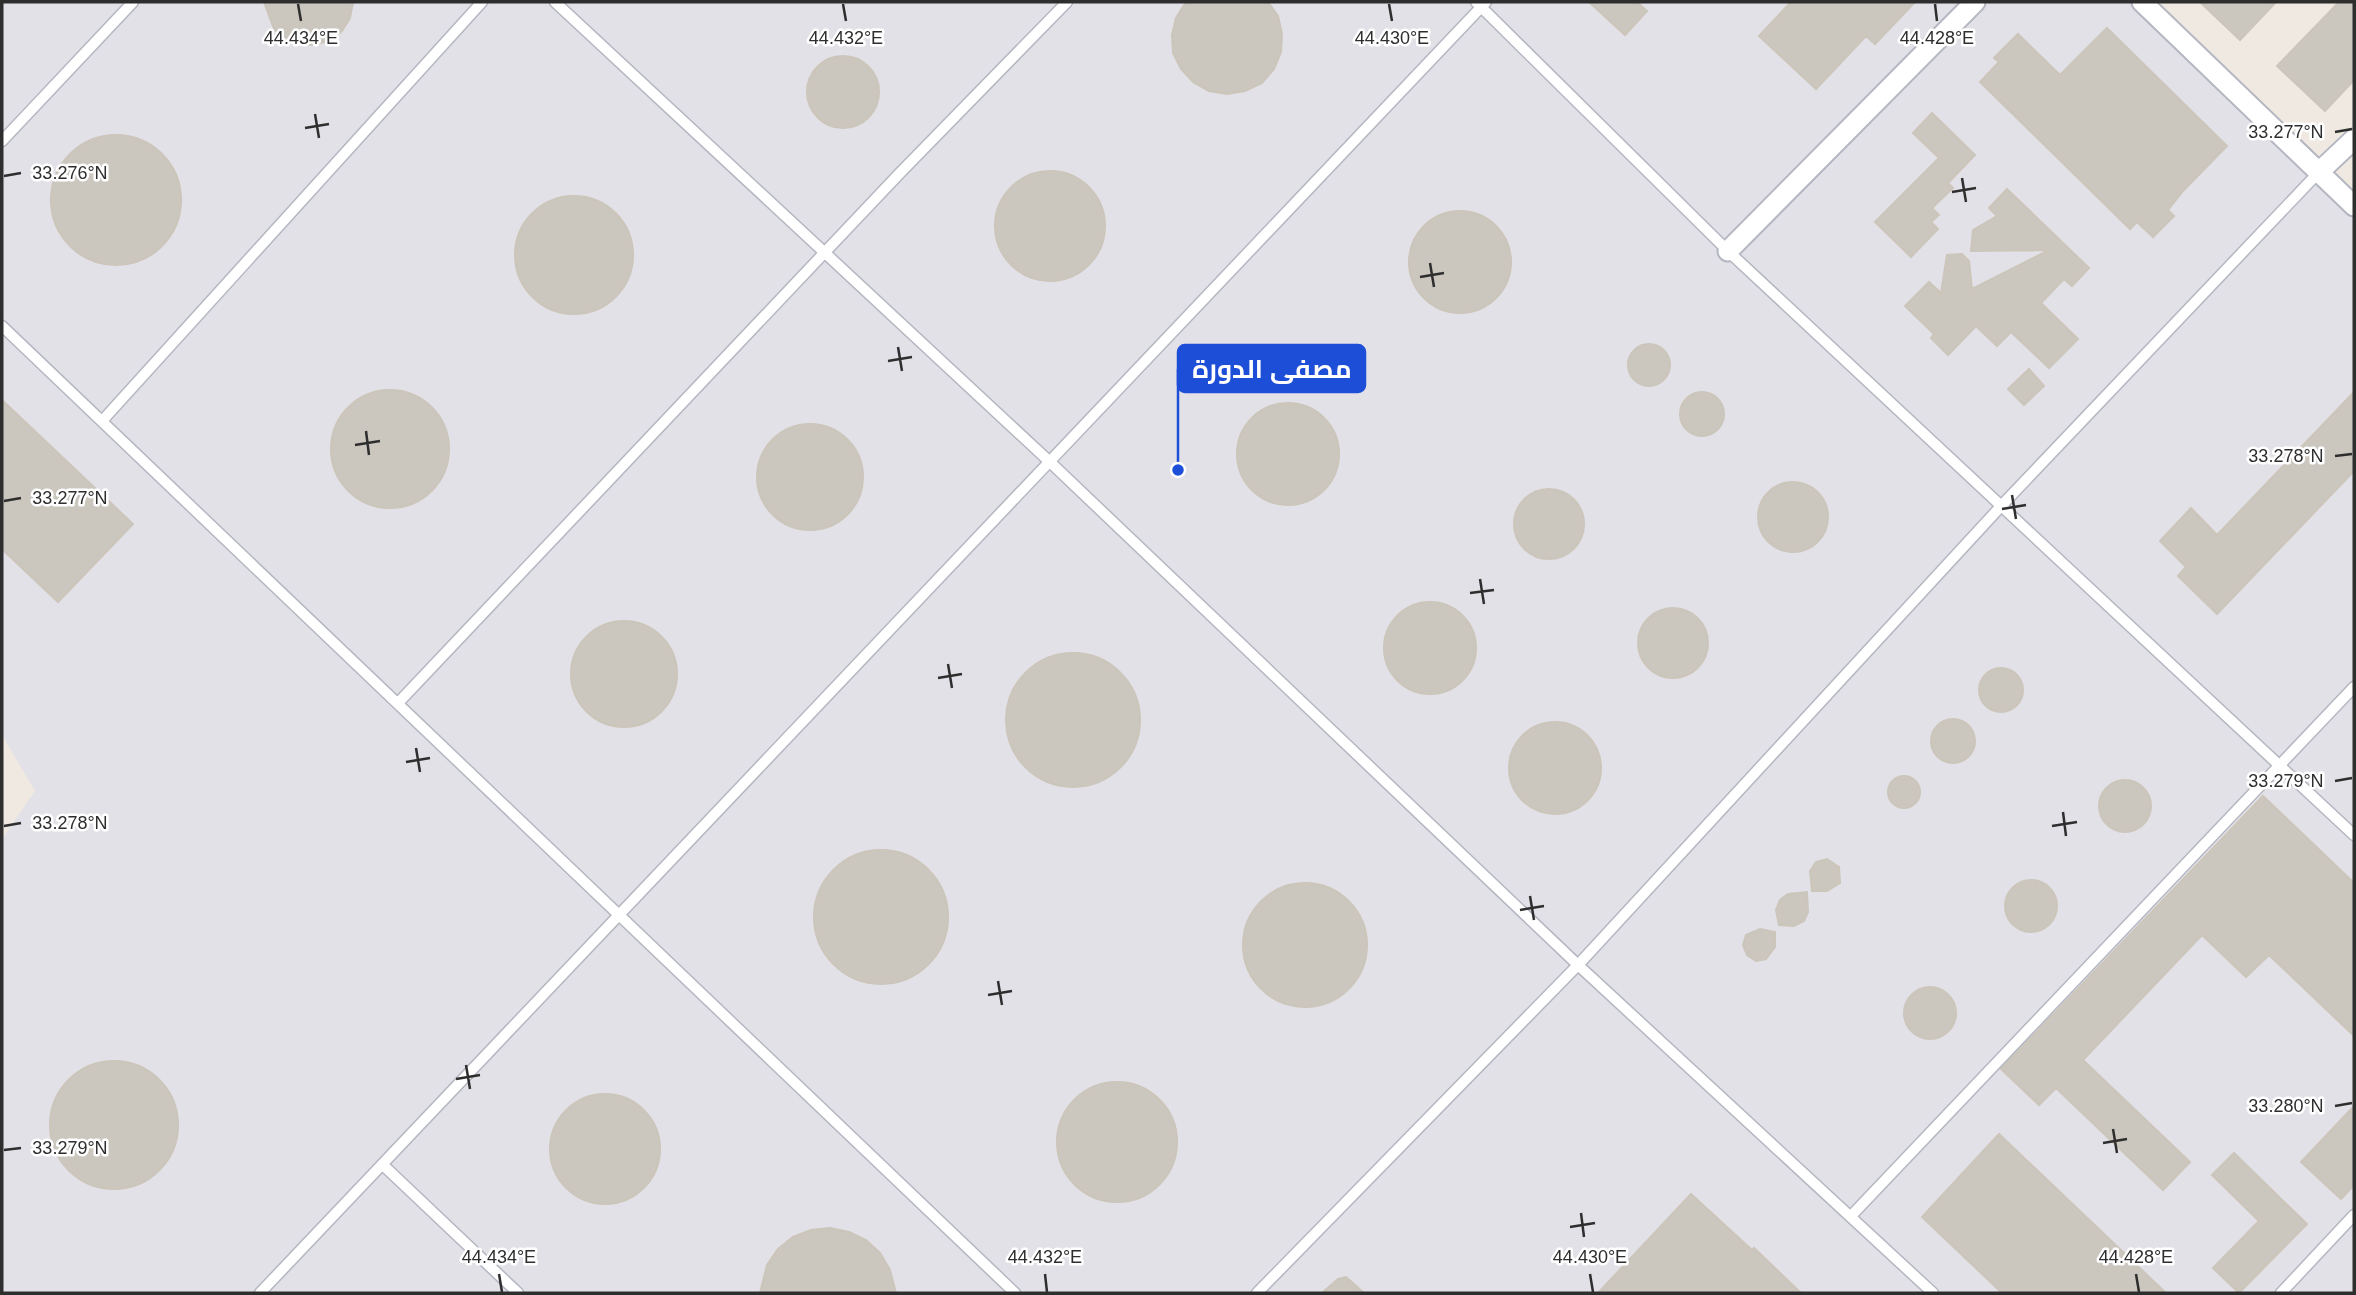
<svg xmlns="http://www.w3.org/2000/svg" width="2356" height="1295" font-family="Arial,Cairo,sans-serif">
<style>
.industrial{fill:#e3e1e8}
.building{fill:#cbc7bf;stroke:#cbc5ba;stroke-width:2}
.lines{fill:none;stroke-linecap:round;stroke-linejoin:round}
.service-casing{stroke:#b4b7c1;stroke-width:13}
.minor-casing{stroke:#b4b7c1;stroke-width:23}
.service{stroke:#fff;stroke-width:10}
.minor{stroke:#fff;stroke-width:19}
.ticks{fill:none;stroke:#2e2e2e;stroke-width:2.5}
.ticks-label{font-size:18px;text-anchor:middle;fill:#2e2e2e;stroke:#fff;stroke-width:5;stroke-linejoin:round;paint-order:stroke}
.leader{fill:none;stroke:#1d4ed8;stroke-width:2.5}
.callout-dot{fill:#1d4ed8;stroke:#fff;stroke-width:2.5}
.callout{fill:#1d4ed8;stroke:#1d4ed8;stroke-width:2.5}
.callout-label{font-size:26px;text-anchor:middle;font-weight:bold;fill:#fff}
</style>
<rect width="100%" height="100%" fill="#efe9e1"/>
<!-- industrial -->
<path class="industrial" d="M 2,2 L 2134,2 L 2354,205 L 2354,1293 L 2,1293 L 2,839 L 35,791 L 2,735 Z"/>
<!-- building -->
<path class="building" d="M 264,2 L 353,2 L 350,18 L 342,31 L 330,40 L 315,45 L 300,44 L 285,39 L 274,29 Z
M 1186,2 L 1268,2 L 1278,16 L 1282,34 L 1281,52 L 1274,69 L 1262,83 L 1245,91 L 1227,94 L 1209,91 L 1193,82 L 1181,69 L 1173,53 L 1172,35 L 1176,18 Z
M 1589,2 L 1637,2 L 1647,11 L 1625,35 Z
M 1791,2 L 1915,2 L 1875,44 L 1866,36 L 1816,89 L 1759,36 Z
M 2200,2 L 2276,2 L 2240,40 Z
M 2339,2 L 2354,2 L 2354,80 L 2325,111 L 2277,66 Z
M 2107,28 L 2227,146 L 2183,191 L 2168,210 L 2174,216 L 2153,237 L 2137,222 L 2130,229 L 1980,82 L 1999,62 L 1994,58 L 2018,34 L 2060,75 Z
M807 92a36 36 0 1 1 72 0a36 36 0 1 1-72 0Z
M 1932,113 L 1975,155 L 1948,183 L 1953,188 L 1932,208 L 1939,215 L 1931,222 L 1938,229 L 1911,257 L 1875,222 L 1939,158 L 1913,133 Z
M51 200a65 65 0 1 1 130 0a65 65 0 1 1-130 0Z
M995 226a55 55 0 1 1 110 0a55 55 0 1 1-110 0Z
M 2007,189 L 2089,268 L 2072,286 L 2064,279 L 2041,303 L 2078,339 L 2049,368 L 2011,332 L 1997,346 L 1976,326 L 1948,355 L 1931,338 L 1934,334 L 1905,306 L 1929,282 L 1941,293 L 1947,255 L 1962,254 L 1969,261 L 1972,289 L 2049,250 L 1971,251 L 1973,230 L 1997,216 L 1989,208 Z
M515 255a59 59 0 1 1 118 0a59 59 0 1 1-118 0Z
M1409 262a51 51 0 1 1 102 0a51 51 0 1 1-102 0Z
M1628 365a21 21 0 1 1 42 0a21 21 0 1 1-42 0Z
M 2029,369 L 2044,386 L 2024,405 L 2008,389 Z
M331 449a59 59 0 1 1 118 0a59 59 0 1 1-118 0Z
M 2354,392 L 2354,471 L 2217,614 L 2178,576 L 2186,567 L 2160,541 L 2191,508 L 2217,535 Z
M1680 414a22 22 0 1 1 44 0a22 22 0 1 1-44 0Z
M 2,400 L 133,524 L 58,602 L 2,549 Z
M1237 454a51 51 0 1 1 102 0a51 51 0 1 1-102 0Z
M757 477a53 53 0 1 1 106 0a53 53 0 1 1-106 0Z
M1758 517a35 35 0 1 1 70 0a35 35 0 1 1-70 0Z
M1514 524a35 35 0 1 1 70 0a35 35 0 1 1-70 0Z
M1384 648a46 46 0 1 1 92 0a46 46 0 1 1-92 0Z
M1638 643a35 35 0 1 1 70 0a35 35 0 1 1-70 0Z
M571 674a53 53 0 1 1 106 0a53 53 0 1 1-106 0Z
M1006 720a67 67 0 1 1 134 0a67 67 0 1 1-134 0Z
M1979 690a22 22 0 1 1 44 0a22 22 0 1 1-44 0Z
M1931 741a22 22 0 1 1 44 0a22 22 0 1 1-44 0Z
M1509 768a46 46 0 1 1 92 0a46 46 0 1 1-92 0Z
M1888 792a16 16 0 1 1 32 0a16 16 0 1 1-32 0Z
M2099 806a26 26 0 1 1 52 0a26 26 0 1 1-52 0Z
M 2263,796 L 2354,883 L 2354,1036 L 2269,955 L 2246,977 L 2202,935 L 2083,1060 L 2190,1162 L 2163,1190 L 2056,1088 L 2039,1105 L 2001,1069 Z
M814 917a67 67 0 1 1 134 0a67 67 0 1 1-134 0Z
M 1827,859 L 1839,867 L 1840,883 L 1827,891 L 1812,891 L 1810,871 L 1816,862 Z
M2005 906a26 26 0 1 1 52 0a26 26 0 1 1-52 0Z
M1243 945a62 62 0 1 1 124 0a62 62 0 1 1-124 0Z
M 1807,892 L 1808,912 L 1804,921 L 1794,926 L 1779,925 L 1776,910 L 1780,900 L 1788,894 Z
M 1760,929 L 1775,932 L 1775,947 L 1766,959 L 1756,961 L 1747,955 L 1743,945 L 1746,935 Z
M1904 1013a26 26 0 1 1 52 0a26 26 0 1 1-52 0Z
M50 1125a64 64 0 1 1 128 0a64 64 0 1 1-128 0Z
M1057 1142a60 60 0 1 1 120 0a60 60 0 1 1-120 0Z
M550 1149a55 55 0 1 1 110 0a55 55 0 1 1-110 0Z
M 2354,1106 L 2354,1185 L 2341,1199 L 2301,1162 Z
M 1999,1134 L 2166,1293 L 2002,1293 L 1922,1217 Z
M 2234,1153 L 2307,1224 L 2239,1293 L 2213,1268 L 2259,1221 L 2212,1175 Z
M 1691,1194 L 1752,1250 L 1754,1248 L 1801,1293 L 1598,1293 Z
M 830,1228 L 849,1232 L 866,1240 L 880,1253 L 890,1270 L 896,1293 L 760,1293 L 767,1265 L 778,1249 L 793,1237 L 811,1230 Z
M 1346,1277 L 1364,1293 L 1322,1293 L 1338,1279 Z"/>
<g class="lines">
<!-- service casing -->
<g class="service-casing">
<path id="service" d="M 555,2 L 1051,463 L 1578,965 L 1933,1293
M 1476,2 L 1728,251 L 2354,835
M 2,141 L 133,2
M 2,326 L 1015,1293
M 102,421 L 482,2
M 398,703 L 899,174 L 1067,2
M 383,1165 L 518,1293
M 1851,1216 L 2354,687
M 260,1293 L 1486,2
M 1257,1293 L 1578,965 L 2003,504 L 2319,172
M 2281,1293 L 2354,1215"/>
</g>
<!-- minor casing -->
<g class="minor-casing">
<path id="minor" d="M 2142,2 L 2354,206
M 2319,172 L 2354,139
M 1728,251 L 1975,2"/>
</g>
<!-- service -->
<use href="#service" class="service"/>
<!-- minor -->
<use href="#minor" class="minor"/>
</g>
<!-- ticks -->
<path class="ticks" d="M 298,4 L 301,21M 843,4 L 846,21M 1389,4 L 1392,21M 1935,4 L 1937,21M 315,114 L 319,138M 305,128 L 329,124M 2335,132 L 2352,129M 4,176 L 21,173M 1962,178 L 1966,202M 1952,192 L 1976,188M 1430,263 L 1434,287M 1420,277 L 1444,273M 898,347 L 902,371M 888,361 L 912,357M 366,431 L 369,455M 355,445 L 380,441M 2335,456 L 2352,454M 2012,495 L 2016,519M 4,501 L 21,498M 2002,509 L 2026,505M 1480,579 L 1484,604M 1470,593 L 1494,590M 948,664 L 952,688M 938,678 L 962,674M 416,748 L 420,772M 406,762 L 430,758M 2335,781 L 2352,778M 2063,812 L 2066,836M 4,826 L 21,823M 2052,826 L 2077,822M 1530,896 L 1534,920M 1520,910 L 1544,906M 998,981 L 1002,1005M 988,995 L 1012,991M 466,1065 L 470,1089M 456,1079 L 480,1075M 2335,1106 L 2352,1103M 2113,1129 L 2117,1153M 2103,1143 L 2127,1139M 4,1150 L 21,1148M 1581,1213 L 1584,1237M 1570,1227 L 1595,1223M 499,1274 L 502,1292M 1045,1274 L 1047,1292M 1590,1274 L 1593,1292M 2136,1274 L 2139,1292"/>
<g class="ticks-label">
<text x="301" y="44">44.434°E</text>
<text x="846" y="44">44.432°E</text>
<text x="1392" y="44">44.430°E</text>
<text x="1937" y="44">44.428°E</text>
<text x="2286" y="138">33.277°N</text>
<text x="70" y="179">33.276°N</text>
<text x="2286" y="462">33.278°N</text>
<text x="70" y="504">33.277°N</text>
<text x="2286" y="787">33.279°N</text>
<text x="70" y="829">33.278°N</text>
<text x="2286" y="1112">33.280°N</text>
<text x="70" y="1154">33.279°N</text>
<text x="499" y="1263">44.434°E</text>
<text x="1045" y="1263">44.432°E</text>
<text x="1590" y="1263">44.430°E</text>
<text x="2136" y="1263">44.428°E</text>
</g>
<!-- callouts -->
<path class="leader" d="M1178 470L1178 369"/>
<circle class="callout-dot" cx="1178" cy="470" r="7"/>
<rect class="callout" x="1178" y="345" width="187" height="47" rx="7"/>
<g class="callout-label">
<text x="1272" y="378">مصفى الدورة</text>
</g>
<!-- border -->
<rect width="2356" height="1295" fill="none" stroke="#2e2e2e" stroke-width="7"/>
</svg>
